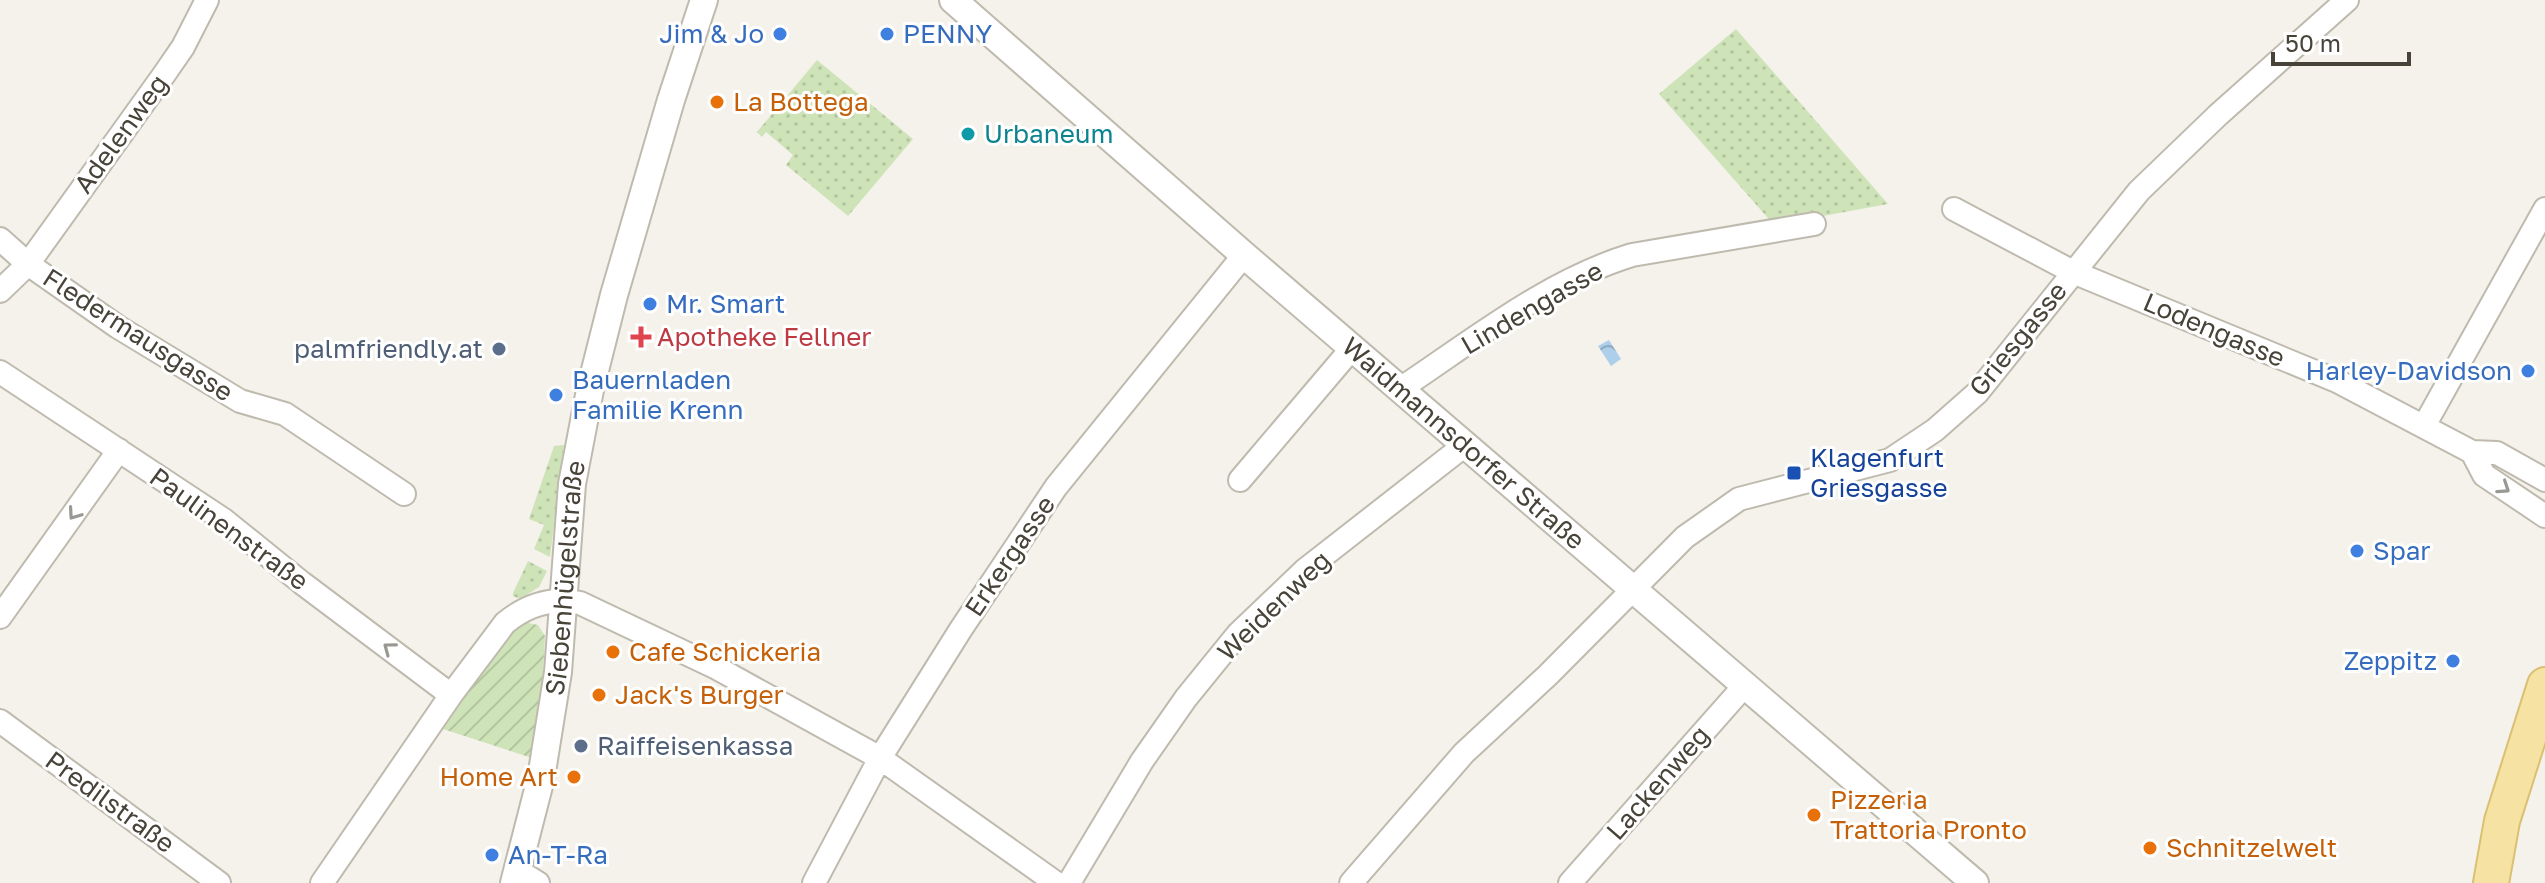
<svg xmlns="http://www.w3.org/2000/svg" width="2545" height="883" font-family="'Golos Text',sans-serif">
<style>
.grass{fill:url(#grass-dots)}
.garden{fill:url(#garden-furrows)}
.water{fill:url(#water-waves)}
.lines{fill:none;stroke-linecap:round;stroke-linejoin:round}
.minor-casing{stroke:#bfbaae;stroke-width:26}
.tertiary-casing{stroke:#bfbaae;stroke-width:30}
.primary-casing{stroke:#dac073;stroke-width:38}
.minor{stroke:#fff;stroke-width:22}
.tertiary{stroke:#fff;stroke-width:26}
.primary{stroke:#f6e2a2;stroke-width:34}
.oneway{stroke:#9a9892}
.shop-dot{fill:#3f7fe0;stroke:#fff;stroke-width:3}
.food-dot{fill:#e8710a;stroke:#fff;stroke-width:3}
.culture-dot{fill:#0f9aa8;stroke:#fff;stroke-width:3}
.health-dot{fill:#e0444e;stroke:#fff;stroke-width:3}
.service-dot{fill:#5c6f8a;stroke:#fff;stroke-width:3}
.transit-dot{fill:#1a4fb4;stroke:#fff;stroke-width:3}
.labels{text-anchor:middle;stroke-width:6;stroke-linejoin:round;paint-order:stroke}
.shop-label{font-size:26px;fill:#366cbe;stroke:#fff;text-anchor:start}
.food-label{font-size:26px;fill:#c56008;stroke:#fff;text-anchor:start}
.street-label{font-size:26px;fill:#484339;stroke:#fff}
.culture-label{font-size:26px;fill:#0d838f;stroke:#fff;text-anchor:start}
.health-label{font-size:26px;fill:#be3a42;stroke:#fff;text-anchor:start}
.service-label{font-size:26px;fill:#4e5e75;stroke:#fff;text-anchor:end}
.transit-label{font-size:26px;fill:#164399;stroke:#fff;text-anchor:start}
</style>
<defs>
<pattern id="grass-dots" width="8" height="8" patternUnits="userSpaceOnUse" patternTransform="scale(2)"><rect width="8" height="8" fill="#cee4b8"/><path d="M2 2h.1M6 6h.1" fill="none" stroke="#b2c59f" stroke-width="1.8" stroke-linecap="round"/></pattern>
<pattern id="garden-furrows" width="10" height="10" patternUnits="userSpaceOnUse" patternTransform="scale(2)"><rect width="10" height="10" fill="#cee4b8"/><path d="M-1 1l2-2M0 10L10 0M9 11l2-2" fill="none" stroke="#b2c59f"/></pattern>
<pattern id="water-waves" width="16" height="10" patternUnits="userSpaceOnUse" patternTransform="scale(2)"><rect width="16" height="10" fill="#adcfeb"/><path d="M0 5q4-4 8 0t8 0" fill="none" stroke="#8faabf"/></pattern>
</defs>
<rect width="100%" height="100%" fill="#f4f2eb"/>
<!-- grass -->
<path class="grass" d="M 1736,29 L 1888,204 L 1774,225 L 1659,94 Z
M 817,60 L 913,139 L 848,216 L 786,165 L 793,155 L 766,132 L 762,137 L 757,132 Z
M 564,445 L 550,557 L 534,549 L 544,525 L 529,519 L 554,446 Z
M 528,561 L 547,571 L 539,587 L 520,599 L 513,596 L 513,593 Z"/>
<!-- garden -->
<path class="garden" d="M 524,622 L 538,625 L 545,636 L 542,690 L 532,758 L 443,729 L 508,635 Z"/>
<!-- water -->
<path class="water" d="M 1609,340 L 1621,359 L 1611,366 L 1598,346 Z"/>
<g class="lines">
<!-- minor casing -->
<g class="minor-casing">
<path id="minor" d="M 1954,209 L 2073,272 L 2337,381 L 2472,452 L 2497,453 L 2545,480
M 0,239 L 28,264 L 118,327 L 240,401 L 285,414 L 404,494
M 0,291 L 28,264 L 163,76 L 183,47 L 207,0
M 0,372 L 224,520 L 302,583 L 451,695
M 1400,389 C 1474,340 1547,281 1632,255 L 1814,224
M 2424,426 L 2545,209
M 2472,452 L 2484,475 L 2545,516
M 1240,480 L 1353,347
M 0,617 L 119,450
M 0,721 L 219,883
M 517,870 L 538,883
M 322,883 L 451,695 L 505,623 C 527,605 552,597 580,603 L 717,668 L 880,758 L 1056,883
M 814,883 L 880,758 L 961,629 L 1056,487 L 1244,255
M 1069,883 L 1142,761 L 1186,698 L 1238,634 L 1305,570 L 1465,445
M 1351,883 L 1464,753 L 1548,675 L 1685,537 L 1739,499 L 1890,460 L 1935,430 L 1977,393 L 2139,191 L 2218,115 L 2347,0
M 1570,883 L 1746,684"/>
</g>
<!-- tertiary casing -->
<g class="tertiary-casing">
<g id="tertiary">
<path id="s1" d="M 953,0 L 1244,255 L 1975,883"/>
<path id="s2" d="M 514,883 L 541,778 L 558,672 L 572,484 L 590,390 L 614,295 L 671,100 L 704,0"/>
</g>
</g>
<!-- primary casing -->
<g class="primary-casing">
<path id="primary" d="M 2491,883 L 2502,821 L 2545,685"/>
</g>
<!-- minor -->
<use href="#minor" class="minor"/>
<!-- tertiary -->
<use href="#tertiary" class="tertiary"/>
<!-- primary -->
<use href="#primary" class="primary"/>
</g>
<!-- one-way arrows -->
<defs><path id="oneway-chevron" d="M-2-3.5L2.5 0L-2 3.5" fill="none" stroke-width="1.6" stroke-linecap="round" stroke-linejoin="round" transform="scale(2)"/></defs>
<g class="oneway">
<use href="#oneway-chevron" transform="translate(2504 488) rotate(34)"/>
<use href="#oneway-chevron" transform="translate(74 514) rotate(125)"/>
<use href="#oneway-chevron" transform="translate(389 648) rotate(-143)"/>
</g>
<!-- markers -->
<g class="shop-dot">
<circle cx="780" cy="34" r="8"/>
<circle cx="887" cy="34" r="8"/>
<circle cx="650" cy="304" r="8"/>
<circle cx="2528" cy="371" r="8"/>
<circle cx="556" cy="395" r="8"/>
<circle cx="2357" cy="551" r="8"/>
<circle cx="2453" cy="661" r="8"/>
<circle cx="492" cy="855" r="8"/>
</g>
<g class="food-dot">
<circle cx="717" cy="102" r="8"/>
<circle cx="613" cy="652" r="8"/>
<circle cx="599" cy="695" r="8"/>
<circle cx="574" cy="777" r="8"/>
<circle cx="1814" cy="815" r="8"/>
<circle cx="2150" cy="848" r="8"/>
</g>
<circle class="culture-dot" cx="968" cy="134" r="8"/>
<path class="health-dot" d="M637 325h8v8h8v8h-8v8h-8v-8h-8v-8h8z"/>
<g class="service-dot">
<circle cx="499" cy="349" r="8"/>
<circle cx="581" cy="746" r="8"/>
</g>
<rect class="transit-dot" x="1786" y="465" width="16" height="16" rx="4"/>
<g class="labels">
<!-- shop labels -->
<g class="shop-label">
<text x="764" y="43" text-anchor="end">Jim &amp; Jo</text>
<text x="903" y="43">PENNY</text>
<text x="666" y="313">Mr. Smart</text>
<text x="2512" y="380" text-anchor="end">Harley-Davidson</text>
<text x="572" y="389">Bauernladen<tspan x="572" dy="30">Familie Krenn</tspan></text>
<text x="2373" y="560">Spar</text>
<text x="2437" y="670" text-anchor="end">Zeppitz</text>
<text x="508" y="864">An-T-Ra</text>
</g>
<!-- food labels -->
<g class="food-label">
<text x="733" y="111">La Bottega</text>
<text x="629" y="661">Cafe Schickeria</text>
<text x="615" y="704">Jack's Burger</text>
<text x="558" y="786" text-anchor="end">Home Art</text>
<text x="1830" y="809">Pizzeria<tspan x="1830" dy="30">Trattoria Pronto</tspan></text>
<text x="2166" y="857">Schnitzelwelt</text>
</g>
<!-- street labels -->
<g class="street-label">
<text transform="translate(121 134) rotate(-54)" y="9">Adelenweg</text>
<text transform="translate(1532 308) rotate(-30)" y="9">Lindengasse</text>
<text transform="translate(2214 330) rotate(23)" y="9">Lodengasse</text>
<text transform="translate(138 335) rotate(33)" y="9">Fledermausgasse</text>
<text transform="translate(2018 339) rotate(-51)" y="9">Griesgasse</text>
<text dy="9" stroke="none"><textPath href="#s1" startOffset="676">Waidmannsdorfer Straße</textPath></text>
<text transform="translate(229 529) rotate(36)" y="9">Paulinenstraße</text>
<text transform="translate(1010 556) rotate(-56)" y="9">Erkergasse</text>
<text dy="9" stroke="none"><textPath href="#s2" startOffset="310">Siebenhügelstraße</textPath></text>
<text transform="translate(1274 606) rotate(-44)" y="9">Weidenweg</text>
<text transform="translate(1658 783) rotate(-49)" y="9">Lackenweg</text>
<text transform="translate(110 802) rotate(36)" y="9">Predilstraße</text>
</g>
<!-- culture labels -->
<g class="culture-label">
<text x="984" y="143">Urbaneum</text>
</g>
<!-- health labels -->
<g class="health-label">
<text x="657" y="346">Apotheke Fellner</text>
</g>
<!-- service labels -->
<g class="service-label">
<text x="483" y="358">palmfriendly.at</text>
<text x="597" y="755" text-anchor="start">Raiffeisenkassa</text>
</g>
<!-- transit labels -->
<g class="transit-label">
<text x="1810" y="467">Klagenfurt<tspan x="1810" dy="30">Griesgasse</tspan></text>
</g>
</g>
<!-- scale -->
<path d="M2273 52v12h136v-12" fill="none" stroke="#484339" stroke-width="4"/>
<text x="2285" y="52" font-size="24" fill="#484339" stroke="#ffffff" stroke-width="6" paint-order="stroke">50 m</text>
</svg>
